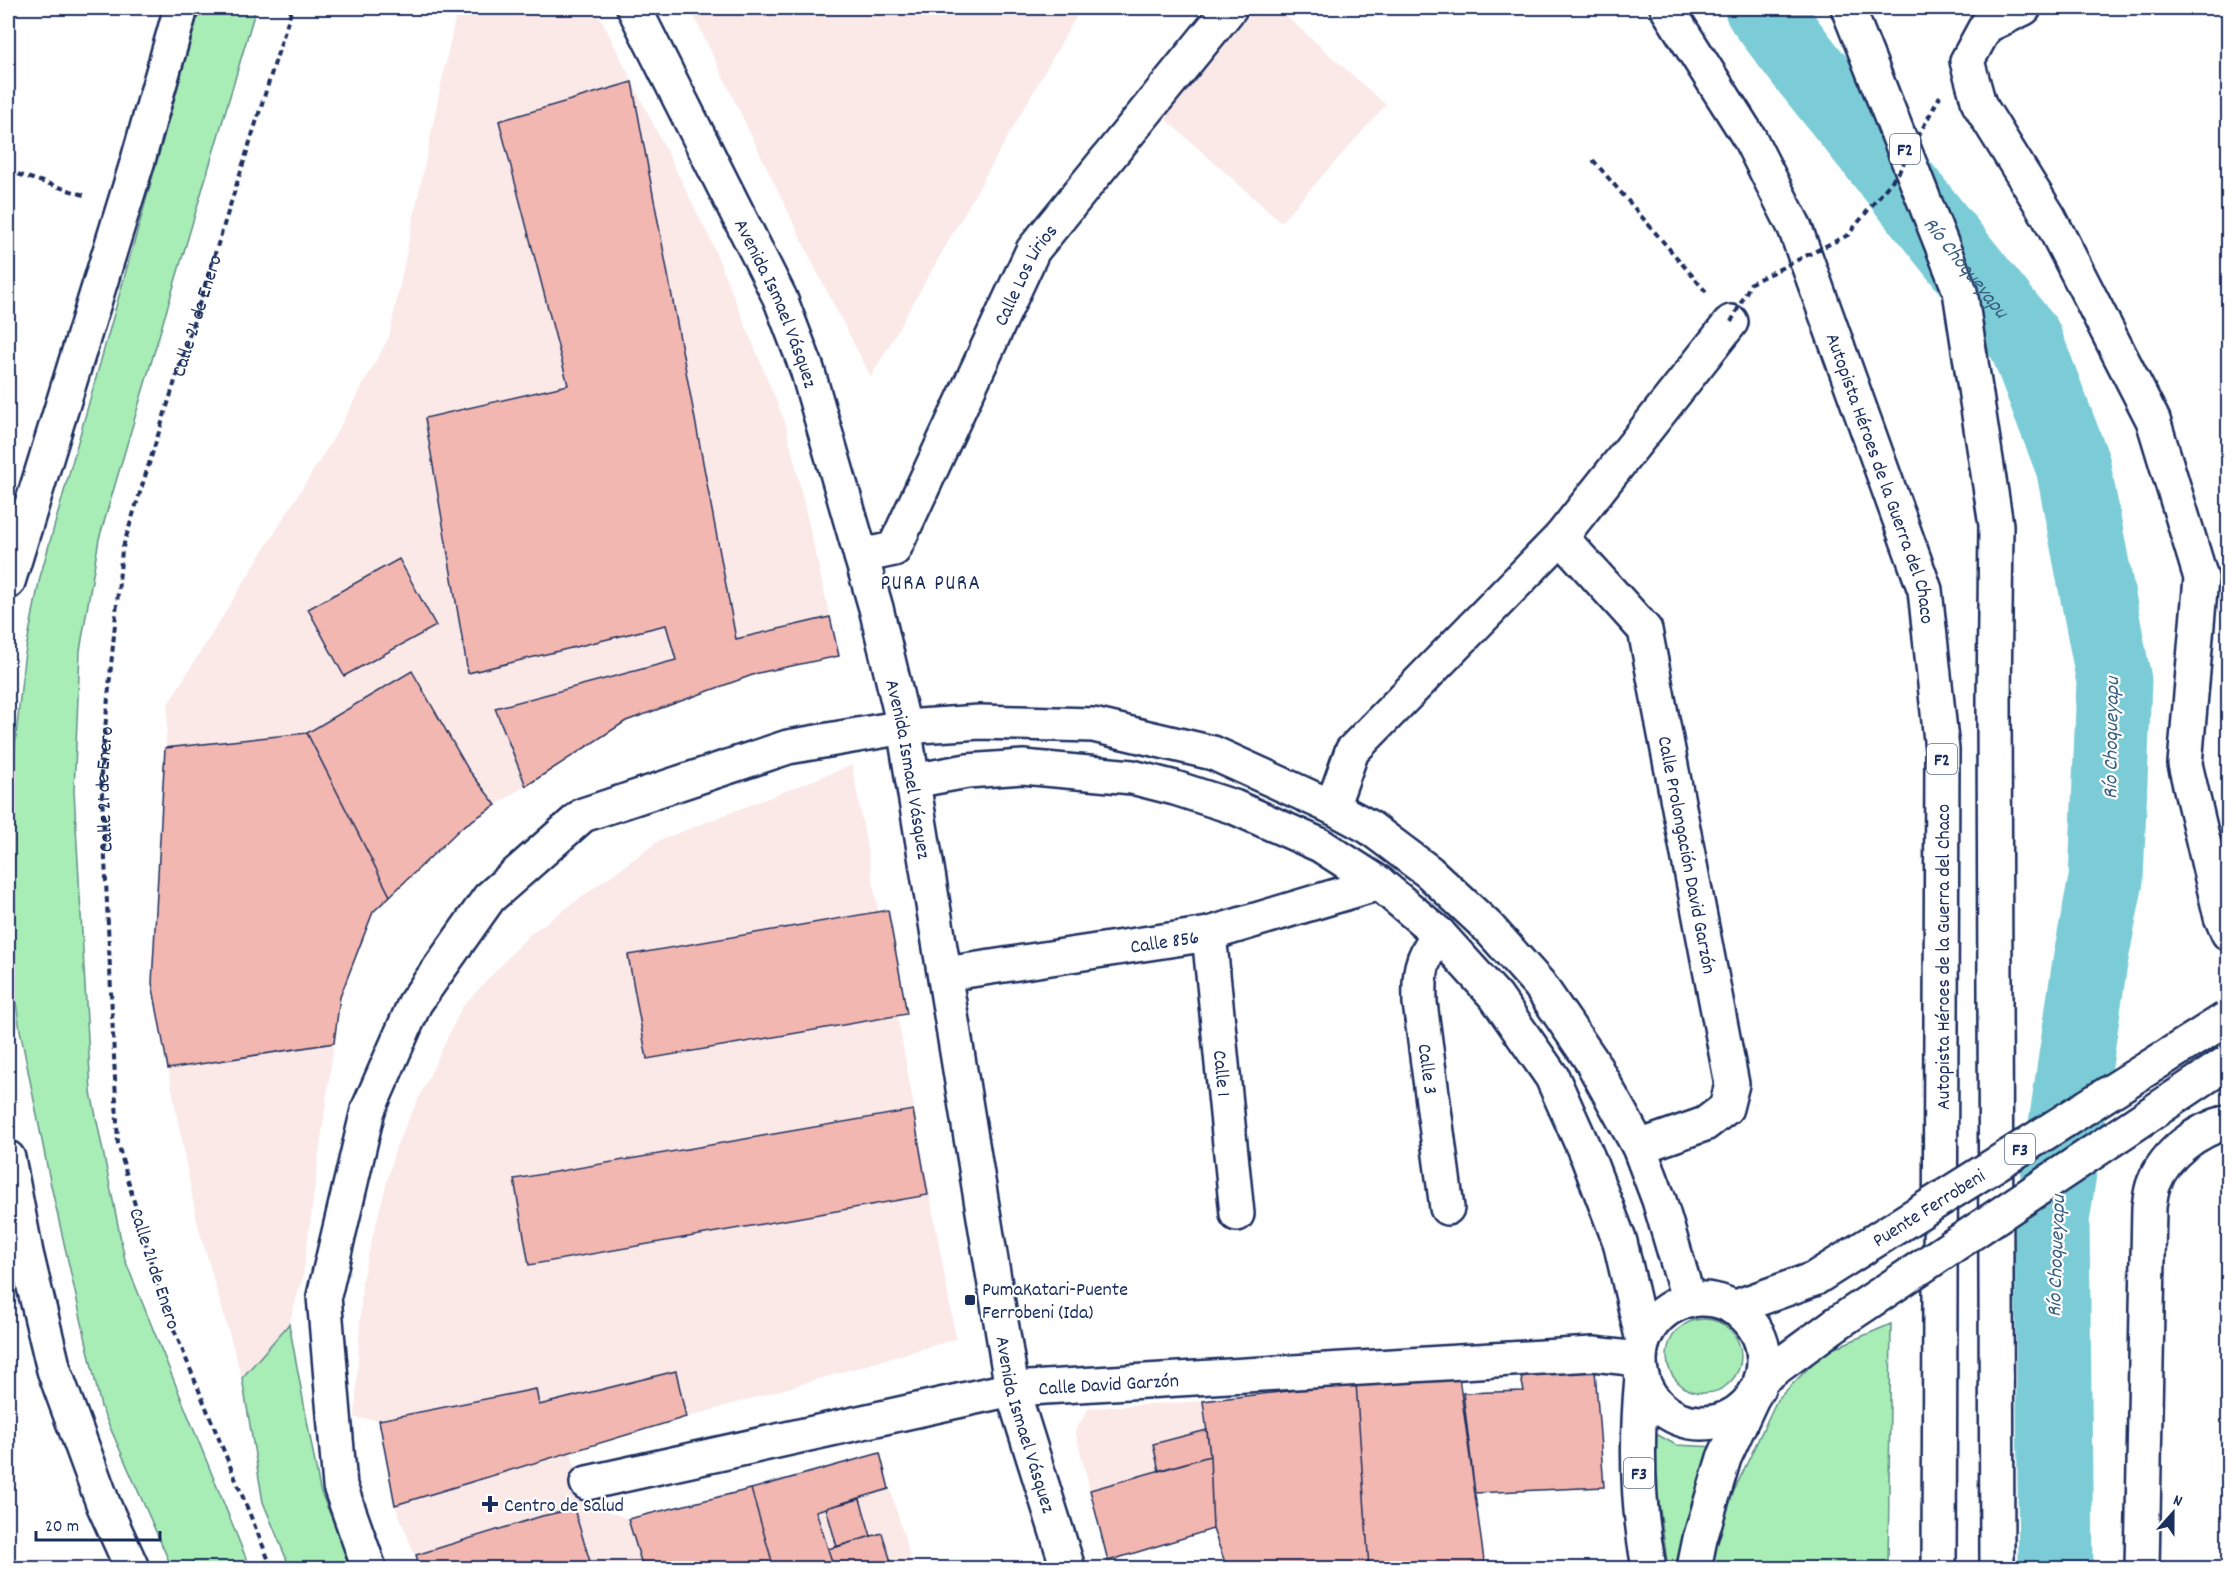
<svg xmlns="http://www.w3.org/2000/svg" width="2236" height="1576" font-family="Dekko,sans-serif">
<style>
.built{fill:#fbe9e8}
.green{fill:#a8ecb6;stroke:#628e8a;stroke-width:1.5}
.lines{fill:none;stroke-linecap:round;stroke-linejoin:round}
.river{stroke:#7cccd7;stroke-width:75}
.building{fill:#f2b7b1;stroke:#1b2f5e;stroke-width:1.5}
.minor-casing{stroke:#1b2f5e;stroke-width:38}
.major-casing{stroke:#1b2f5e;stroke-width:38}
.highway-casing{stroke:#1b2f5e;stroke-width:38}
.path{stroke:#1b2f5e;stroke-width:4;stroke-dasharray:6 4.5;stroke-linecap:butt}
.minor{stroke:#fff;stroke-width:33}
.major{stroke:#fff;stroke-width:33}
.highway{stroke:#fff;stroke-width:33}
.highway-bridge-casing{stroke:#1b2f5e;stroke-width:38;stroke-linecap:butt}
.path-bridge{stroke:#1b2f5e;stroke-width:4;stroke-dasharray:6 4.5;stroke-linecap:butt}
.highway-bridge{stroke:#fff;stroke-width:33}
.poi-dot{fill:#1b2f5e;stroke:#fff;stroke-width:2}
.labels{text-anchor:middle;stroke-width:4.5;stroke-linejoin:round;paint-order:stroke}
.shield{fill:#fff;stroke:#5f6d8e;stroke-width:1.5}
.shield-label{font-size:18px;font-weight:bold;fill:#1b2f5e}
.street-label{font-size:20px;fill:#1b2f5e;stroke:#fff}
.poi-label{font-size:20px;fill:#1b2f5e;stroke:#fff;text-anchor:start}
.water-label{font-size:21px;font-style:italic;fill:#385e82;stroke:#fff}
.neighbourhood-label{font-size:21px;letter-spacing:1.5px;fill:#1b2f5e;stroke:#fff}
</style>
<rect width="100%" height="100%" fill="#fff"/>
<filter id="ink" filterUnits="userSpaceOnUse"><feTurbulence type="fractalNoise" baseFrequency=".0167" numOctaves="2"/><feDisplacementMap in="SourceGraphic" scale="12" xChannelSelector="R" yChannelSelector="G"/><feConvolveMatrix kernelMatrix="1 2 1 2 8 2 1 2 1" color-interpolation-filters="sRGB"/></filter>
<g filter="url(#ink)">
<!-- built -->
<path class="built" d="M 457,8 L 596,8 L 711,241 L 786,425 L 839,656 L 758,673 L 626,721 L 462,827 L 373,912 L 340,997 L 303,1276 L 289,1324 L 242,1378 L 197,1222 L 152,983 L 168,704 L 336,434 L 389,337 Z
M 690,8 L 1081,8 L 871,377 L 817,272 Z
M 1256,8 L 1277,8 L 1386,105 L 1281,222 L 1162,116 Z
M 852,765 L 956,1339 L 574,1450 L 509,1471 L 571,1452 L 585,1502 L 628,1519 L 643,1568 L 420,1568 L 395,1505 L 379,1420 L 355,1418 L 362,1279 L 396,1146 L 462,1007 L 529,935 L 660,840 Z
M 1356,1383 L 1369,1568 L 1227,1568 L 1213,1529 L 1108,1561 L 1075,1431 L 1089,1408 L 1203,1401 Z
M 880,1453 L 913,1568 L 774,1568 L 751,1489 Z"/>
<!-- green -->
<path class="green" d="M 200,8 L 256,8 L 99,539 L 80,651 L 74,791 L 91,1092 L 125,1260 L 250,1568 L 172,1568 L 101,1407 L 50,1181 L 20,1030 L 8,949 L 8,865 L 12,775 L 24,659 L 40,577 Z
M1667 1356a37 37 0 1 1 74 0a37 37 0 1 1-74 0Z
M 289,1324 L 320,1490 L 353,1568 L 290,1568 L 263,1502 L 242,1378 Z
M 1891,1324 L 1888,1568 L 1708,1568 L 1713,1535 L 1777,1400 L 1823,1353 Z
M 1649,1430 L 1676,1445 L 1717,1447 L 1674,1568 L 1668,1568 Z"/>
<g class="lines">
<!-- river -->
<path class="river" id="s1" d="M 1762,8 L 1806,66 L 2025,340 L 2073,466 L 2114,681 L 2106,880 L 2090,962 L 2052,1220 L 2056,1568"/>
</g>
<!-- building -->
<path class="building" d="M 632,82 L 736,639 L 830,617 L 839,656 L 758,673 L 626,721 L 526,786 L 495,708 L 676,660 L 666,625 L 468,673 L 425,418 L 568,385 L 499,121 Z
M 399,559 L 436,626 L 344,676 L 308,609 Z
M 412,671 L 468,769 L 496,805 L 462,827 L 390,896 L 307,733 Z
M 307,733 L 390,896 L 373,912 L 340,997 L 334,1043 L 168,1069 L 152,983 L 165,748 Z
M 888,910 L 907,1014 L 647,1059 L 628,955 Z
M 913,1110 L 928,1195 L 529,1265 L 514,1179 Z
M 1595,1370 L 1604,1487 L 1475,1493 L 1463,1393 L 1524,1391 L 1520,1373 Z
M 676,1371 L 686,1417 L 395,1505 L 379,1420 L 536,1389 L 539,1405 Z
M 1459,1377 L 1485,1568 L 1369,1568 L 1356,1383 Z
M 1356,1383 L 1369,1568 L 1227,1568 L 1213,1529 L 1210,1456 L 1203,1401 Z
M 1207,1430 L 1210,1456 L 1159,1471 L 1153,1444 Z
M 880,1453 L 889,1489 L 816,1511 L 834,1568 L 774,1568 L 751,1489 Z
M 1210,1456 L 1213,1529 L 1108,1561 L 1090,1490 Z
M 751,1489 L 774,1568 L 643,1568 L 628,1519 Z
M 860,1499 L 871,1536 L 837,1547 L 826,1508 Z
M 574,1509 L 592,1568 L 420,1568 L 416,1555 L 542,1516 Z
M 882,1533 L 893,1568 L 834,1568 L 828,1549 Z"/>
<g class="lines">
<!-- minor casing -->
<g class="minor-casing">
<g id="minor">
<path d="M 2024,8 L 1986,26 L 1967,61 L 1979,104 L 2049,217 L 2153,420 L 2201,578 L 2185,764 L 2221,917 L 2228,933"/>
<path id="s3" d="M 1561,537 L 1645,630 L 1732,1084 L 1726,1108 L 1705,1124 L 1639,1147"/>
<path id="s4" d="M 861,556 L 894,549 L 1033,250 L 1230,8"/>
<path d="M 8,582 L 138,160 L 181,8"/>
<path d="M 913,781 L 967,771 L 1023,767 L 1132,777 L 1175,788 L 1234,807 L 1320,845 L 1379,883 L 1439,934 L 1496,997 L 1552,1077 L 1588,1158 L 1620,1242 L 1643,1341"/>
<path d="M 1332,807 L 1352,751 L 1561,537 L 1731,322"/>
<path id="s5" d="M 1209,934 L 1237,1214"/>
<path id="s6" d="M 1439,934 C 1420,959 1419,973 1420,1003 L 1447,1208"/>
<path id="s7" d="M 945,974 L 1209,934 L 1379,883"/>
<path d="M 8,1158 L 26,1253 L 54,1370 L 104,1506 L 132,1568"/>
<path id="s8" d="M 587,1483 L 1012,1389 L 1593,1354 L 1639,1359"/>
<path d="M 369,1568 L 340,1486 L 324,1296 L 368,1110 L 415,1003 L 489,898 L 583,815 L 788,747 L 904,727 L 980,722 L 1093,725 L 1213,753 L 1332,807 L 1369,827 L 1429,872 L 1488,927 L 1539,984 L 1591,1060 L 1639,1147 L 1659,1200 L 1689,1301"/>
<path d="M 2142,1568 L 2149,1207 C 2150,1199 2151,1190 2154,1183 C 2166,1153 2197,1130 2228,1122"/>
</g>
</g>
<!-- major casing -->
<g class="major-casing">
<g id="major">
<path id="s9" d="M 634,8 L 780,298 L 807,369 L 876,608 L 904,727 L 1012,1389 L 1068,1568"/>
</g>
</g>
<!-- highway casing -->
<g class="highway-casing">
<g id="highway">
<path id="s10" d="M 1667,8 L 1750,139 L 1795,228 L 1925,590 L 1942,750 L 1939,1568"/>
<path d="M 1848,8 L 1960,291 L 1996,525 L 1994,701 L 1997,1568"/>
<circle cx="1702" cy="1361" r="62"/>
<path d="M 1733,1308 L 1814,1279"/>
<path d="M 1642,1377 C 1636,1441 1637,1505 1649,1568"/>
<path d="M 1761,1379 L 1836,1324"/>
<path d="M 1694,1568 L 1700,1539 L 1724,1458 L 1751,1400"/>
</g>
</g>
<!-- path -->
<g class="path">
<path d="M 1593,160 L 1708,294"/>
<path d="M 8,171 L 87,196"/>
<path id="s2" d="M 272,1568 L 161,1298 L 118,1144 L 101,772 L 122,550 L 292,8"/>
</g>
<!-- minor -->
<use href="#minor" class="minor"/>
<!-- major -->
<use href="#major" class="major"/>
<!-- highway -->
<use href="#highway" class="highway"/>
<!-- highway-bridge casing -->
<g class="highway-bridge-casing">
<g id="highway-bridge">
<path id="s11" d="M 1814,1279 L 2226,1019"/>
<path d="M 1836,1324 L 2228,1062"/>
</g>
</g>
<!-- path-bridge -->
<path class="path-bridge" d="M 1731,322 L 1751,283 L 1848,235 L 1899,172 L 1940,96"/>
<!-- highway-bridge -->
<use href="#highway-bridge" class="highway-bridge"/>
</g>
</g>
<!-- markers -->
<g class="poi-dot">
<rect x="964" y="1294" width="12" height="12" rx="3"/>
<path d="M487 1495h6v6h6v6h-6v6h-6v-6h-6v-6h6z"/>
</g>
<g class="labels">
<!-- shield labels -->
<g class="shield">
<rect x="1890" y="134" width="30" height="30" rx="4.5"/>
<rect x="1927" y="744" width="30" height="30" rx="4.5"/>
<rect x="2005" y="1134" width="30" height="30" rx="4.5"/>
<rect x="1624" y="1458" width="30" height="30" rx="4.5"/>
</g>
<g class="shield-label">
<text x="1905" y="155">F2</text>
<text x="1942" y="765">F2</text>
<text x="2020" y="1155">F3</text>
<text x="1639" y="1479">F3</text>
</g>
<!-- street labels -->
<g class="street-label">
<text dy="7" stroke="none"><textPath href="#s4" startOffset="338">Calle Los Lirios</textPath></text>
<text dy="7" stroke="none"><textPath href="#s9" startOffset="328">Avenida Ismael Vásquez</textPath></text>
<text dy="7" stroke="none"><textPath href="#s2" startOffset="1293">Calle 21 de Enero</textPath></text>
<text dy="7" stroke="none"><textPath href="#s10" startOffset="520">Autopista Héroes de la Guerra del Chaco</textPath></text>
<text dy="7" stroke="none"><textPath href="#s9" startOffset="814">Avenida Ismael Vásquez</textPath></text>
<text dy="7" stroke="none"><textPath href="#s2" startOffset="807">Calle 21 de Enero</textPath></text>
<text dy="7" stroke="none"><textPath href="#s3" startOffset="354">Calle Prolongación David Garzón</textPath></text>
<text dy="7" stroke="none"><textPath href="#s7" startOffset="222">Calle 856</textPath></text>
<text transform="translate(1942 957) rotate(-90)" y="7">Autopista Héroes de la Guerra del Chaco</text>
<text dy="7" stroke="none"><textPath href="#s6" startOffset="140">Calle 3</textPath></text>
<text dy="7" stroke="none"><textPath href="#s5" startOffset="140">Calle 1</textPath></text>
<text dy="7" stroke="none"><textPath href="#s11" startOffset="135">Puente Ferrobeni</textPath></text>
<text transform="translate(156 1268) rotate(72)" y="7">Calle 21 de Enero</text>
<text dy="7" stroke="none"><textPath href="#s8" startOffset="532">Calle David Garzón</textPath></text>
<text dy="7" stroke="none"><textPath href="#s9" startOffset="1480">Avenida Ismael Vásquez</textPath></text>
</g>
<!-- poi labels -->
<g class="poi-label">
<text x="982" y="1295">PumaKatari-Puente<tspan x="982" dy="23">Ferrobeni (Ida)</tspan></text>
<text x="504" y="1511">Centro de Salud</text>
</g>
<!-- water labels -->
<g class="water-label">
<text dy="7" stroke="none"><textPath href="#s1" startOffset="330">Río Choqueyapu</textPath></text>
<text transform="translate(2110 738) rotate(-89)" y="7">Río Choqueyapu</text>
<text transform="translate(2055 1256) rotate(-88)" y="7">Río Choqueyapu</text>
</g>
<!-- neighbourhood labels -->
<g class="neighbourhood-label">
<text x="931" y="589">PURA PURA</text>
</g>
</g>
<!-- margin -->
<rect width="2236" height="1576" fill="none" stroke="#fff" stroke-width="30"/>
<rect x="15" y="15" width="2206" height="1546" fill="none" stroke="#1b2f5e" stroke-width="2" filter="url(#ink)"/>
<!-- north arrow -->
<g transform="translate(2173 1513) rotate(21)" stroke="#ffffff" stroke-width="4.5" paint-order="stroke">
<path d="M0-4.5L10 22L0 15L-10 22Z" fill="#1b2f5e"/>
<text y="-9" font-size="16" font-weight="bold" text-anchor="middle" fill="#1b2f5e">N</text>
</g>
<!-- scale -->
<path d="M36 1531v9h124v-9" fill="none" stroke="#1b2f5e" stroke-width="3"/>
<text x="45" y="1531" font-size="18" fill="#1b2f5e" stroke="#ffffff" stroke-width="4.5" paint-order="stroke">20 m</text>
</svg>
